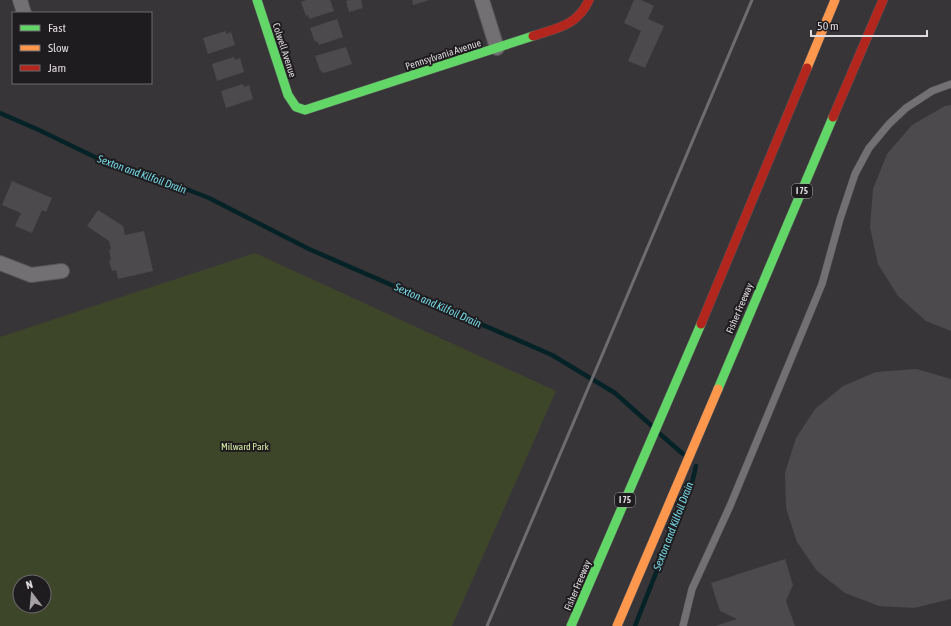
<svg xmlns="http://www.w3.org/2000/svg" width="951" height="626" font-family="'Asap Condensed',sans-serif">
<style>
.green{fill:#3e462a;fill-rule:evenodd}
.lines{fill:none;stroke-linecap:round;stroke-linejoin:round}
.stream{stroke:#052226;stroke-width:4.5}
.building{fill:#4d4a4d}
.lane-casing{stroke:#555356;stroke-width:8}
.street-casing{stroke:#555356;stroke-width:16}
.fast-casing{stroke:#555356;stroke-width:10}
.slow-casing{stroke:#555356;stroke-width:10}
.jam-casing{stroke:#555356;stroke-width:10}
.lane{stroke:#737074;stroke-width:7}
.street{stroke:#737074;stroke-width:14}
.fast{stroke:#63d668;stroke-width:9}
.slow{stroke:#ff974d;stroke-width:9}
.jam{stroke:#b3261e;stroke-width:9}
.rail{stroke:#6f6c70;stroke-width:3}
.labels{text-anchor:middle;stroke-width:4;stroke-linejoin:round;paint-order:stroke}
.shield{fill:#1f1c1f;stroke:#a5a1a5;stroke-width:1}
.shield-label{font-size:9px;font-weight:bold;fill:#dedade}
.street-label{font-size:10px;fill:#dedade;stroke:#1f1c1f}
.park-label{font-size:10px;fill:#d7eda5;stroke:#1f1c1f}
.water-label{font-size:11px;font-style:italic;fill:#75dbe7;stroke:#1f1c1f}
</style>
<rect width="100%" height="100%" fill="#383539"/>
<!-- green -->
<path class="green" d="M 255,253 L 556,391 L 452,626 L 0,626 L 0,337 ZM 20,582 L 44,582 L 44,606 L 20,606 Z"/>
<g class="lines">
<!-- stream -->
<path class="stream" d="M 0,113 L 39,130 L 99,159 L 181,187 L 209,198 L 309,249 L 552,355 L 615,393 L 652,426
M 660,434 L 683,454
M 635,626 L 693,479 L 696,466"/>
</g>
<!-- building -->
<path class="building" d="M 306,0 L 330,0 L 334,11 L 309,19 L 308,15 L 306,16 L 301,2 Z
M 349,0 L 361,0 L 363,8 L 349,12 L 346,1 Z
M 412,0 L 429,0 L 413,5 Z
M 634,0 L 641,0 L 654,6 L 648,19 L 664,26 L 645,68 L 628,61 L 641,31 L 624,23 Z
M 337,19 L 343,37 L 319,45 L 317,41 L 315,42 L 310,28 Z
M 226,31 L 226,34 L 231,32 L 235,45 L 208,54 L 203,38 Z
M 346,47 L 352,64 L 324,73 L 322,72 L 320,70 L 315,56 Z
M 234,57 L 235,60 L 240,58 L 244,72 L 217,81 L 212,64 Z
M 243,84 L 244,87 L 249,85 L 253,99 L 226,108 L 221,91 Z
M 951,105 L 951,331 L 926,321 L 898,296 L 878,264 L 870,227 L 873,189 L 887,154 L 912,125 L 945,106 Z
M 12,181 L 52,198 L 46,212 L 42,210 L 32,233 L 15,226 L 21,213 L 2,205 Z
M 98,210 L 123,226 L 125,235 L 144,231 L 153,271 L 118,279 L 116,270 L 112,271 L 109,261 L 111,260 L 109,250 L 111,249 L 109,241 L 87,226 Z
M 916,369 L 951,379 L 951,599 L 914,608 L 879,606 L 845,593 L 817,571 L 797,542 L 786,508 L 785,473 L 796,438 L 815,409 L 843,386 L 876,372 Z
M 785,559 L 793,585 L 786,601 L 795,626 L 715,626 L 737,619 L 720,611 L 711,583 Z"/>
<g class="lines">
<!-- lane casing -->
<g class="lane-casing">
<path id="lane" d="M 683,626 L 692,589 L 730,506 L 822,284 L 840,219 L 855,174 L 869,148 L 889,124 L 906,108 L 932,91 L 951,84"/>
</g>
<!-- street casing -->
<g class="street-casing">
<path id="street" d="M 20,0 L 24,13
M 482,0 L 497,48
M 0,263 L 31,275 L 62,271"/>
</g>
<!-- fast casing -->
<g class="fast-casing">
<path id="fast" d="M 257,0 L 288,95 L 296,107 L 305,110 L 533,36
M 718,389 L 833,117
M 571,626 L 701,324"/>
</g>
<!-- slow casing -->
<g class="slow-casing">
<path id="slow" d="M 807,68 L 835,0
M 617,626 L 718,389"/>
</g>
<!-- jam casing -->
<g class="jam-casing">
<path id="jam" d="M 533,36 C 557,28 577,26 589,0
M 833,117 L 883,0
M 701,324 L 807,68"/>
</g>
<!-- lane -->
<use href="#lane" class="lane"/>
<!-- street -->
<use href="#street" class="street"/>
<!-- fast -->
<use href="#fast" class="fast"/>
<!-- slow -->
<use href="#slow" class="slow"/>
<!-- jam -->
<use href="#jam" class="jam"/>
<!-- rail -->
<path class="rail" d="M 487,626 L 606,346 L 752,0"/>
</g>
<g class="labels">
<!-- shield labels -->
<g class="shield">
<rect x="792" y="184" width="20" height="14" rx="3"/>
<rect x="615" y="493" width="20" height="14" rx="3"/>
</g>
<g class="shield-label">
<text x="802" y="194">I 75</text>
<text x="625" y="503">I 75</text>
</g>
<!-- street labels -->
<g class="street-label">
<text transform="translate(285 50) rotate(72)" y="4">Colwell Avenue</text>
<text transform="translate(443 54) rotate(-18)" y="4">Pennsylvania Avenue</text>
<text transform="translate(739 308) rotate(-67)" y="4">Fisher Freeway</text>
<text transform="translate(577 585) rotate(-67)" y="4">Fisher Freeway</text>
</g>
<!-- park labels -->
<g class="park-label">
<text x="245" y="450">Milward Park</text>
</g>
<!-- water labels -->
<g class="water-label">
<text transform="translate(142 174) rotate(20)" y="4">Sexton and Kilfoil Drain</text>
<text transform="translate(438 305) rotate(24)" y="4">Sexton and Kilfoil Drain</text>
<text transform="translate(673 526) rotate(-69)" y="4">Sexton and Kilfoil Drain</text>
</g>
</g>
<!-- legend -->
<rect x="12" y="12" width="140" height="72" fill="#1f1c1f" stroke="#6b686b"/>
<rect x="20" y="25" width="20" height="6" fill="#63d668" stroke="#6b686b"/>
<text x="48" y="32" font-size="12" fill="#dedade">Fast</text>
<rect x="20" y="45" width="20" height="6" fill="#ff974d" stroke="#6b686b"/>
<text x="48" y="52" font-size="12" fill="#dedade">Slow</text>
<rect x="20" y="65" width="20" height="6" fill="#b3261e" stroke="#6b686b"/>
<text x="48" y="72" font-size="12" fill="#dedade">Jam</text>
<!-- north arrow -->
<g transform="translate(32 594) rotate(344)"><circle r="19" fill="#1f1c1f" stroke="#6b686b"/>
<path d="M0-3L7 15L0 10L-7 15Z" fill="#a4a0a4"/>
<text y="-6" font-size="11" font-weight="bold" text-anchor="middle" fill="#dedade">N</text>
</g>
<!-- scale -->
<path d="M811 30v6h116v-6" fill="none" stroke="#dedade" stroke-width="2"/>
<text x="817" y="30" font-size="12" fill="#dedade" stroke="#1f1c1f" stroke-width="3" paint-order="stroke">50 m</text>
</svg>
